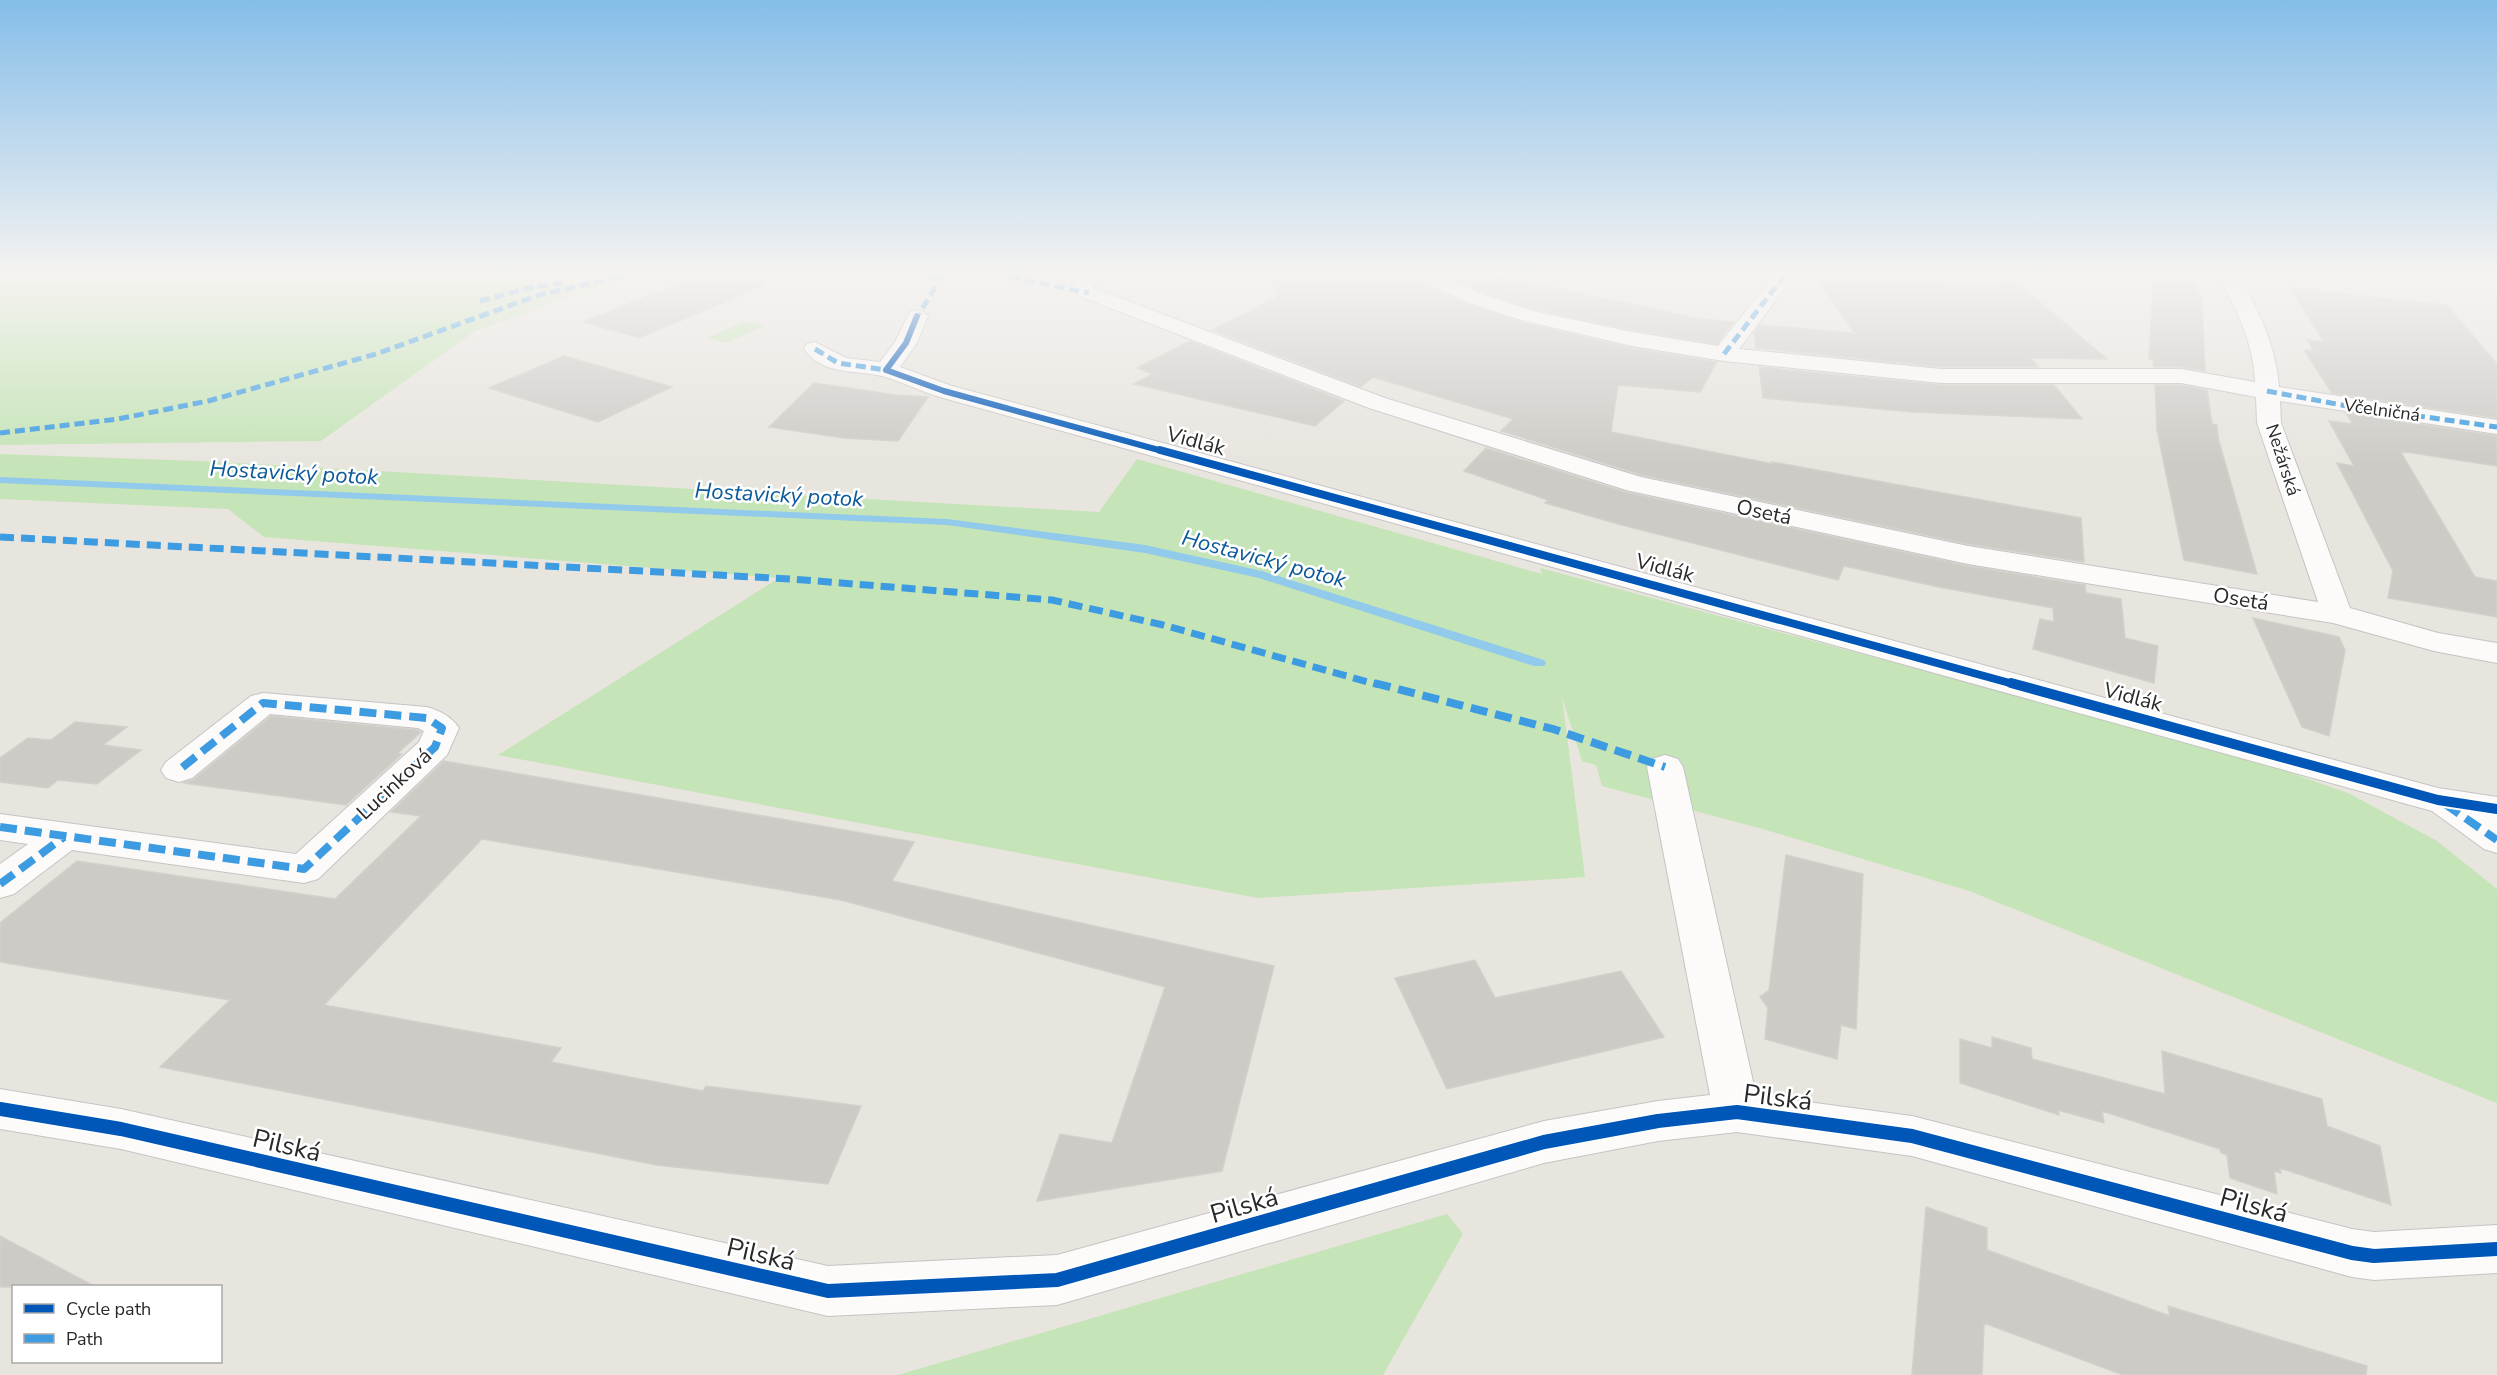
<svg xmlns="http://www.w3.org/2000/svg" width="2497" height="1375" font-family="'Nunito Sans',sans-serif">
<style>
.green{fill:#c5e4b7}
.lines{fill:none;stroke-linecap:round;stroke-linejoin:round}
.stream{fill:#91caea;fill-rule:evenodd}
.building{fill:#cdcbc6;stroke:#d3d0cb;stroke-width:1.5}
.street-casing{stroke:#c5c4c4;stroke-width:2}
.street{fill:#fcfbfa;fill-rule:evenodd}
.quiet-far2{stroke:#3d9ce1;stroke-width:5;stroke-dasharray:10 5;stroke-linecap:butt}
.quiet-far1{stroke:#3d9ce1;stroke-width:7;stroke-dasharray:14 7;stroke-linecap:butt}
.quiet{stroke:#3d9ce1;stroke-width:8;stroke-dasharray:17 8;stroke-linecap:butt}
.cycleway-far3-casing{stroke:#fff;stroke-width:8}
.cycleway-far2-casing{stroke:#fff;stroke-width:11}
.cycleway-far1-casing{stroke:#fff;stroke-width:14}
.cycleway-casing{stroke:#fff;stroke-width:17}
.cycleway-far3{stroke:#0057b8;stroke-width:6}
.cycleway-far2{stroke:#0057b8;stroke-width:8}
.cycleway-far1{stroke:#0057b8;stroke-width:10}
.cycleway{stroke:#0057b8;stroke-width:14}
.labels{text-anchor:middle;stroke-width:5;stroke-linejoin:round;paint-order:stroke}
.far-street-label{font-size:18px;fill:#292929;stroke:#fff}
.street-label{font-size:21px;fill:#292929;stroke:#fff}
.water-label{font-size:22px;font-style:italic;fill:#0c5a9a;stroke:#fff}
.near-street-label{font-size:26px;fill:#292929;stroke:#fff}
</style>
<rect width="100%" height="100%" fill="#e8e5df"/>
<!-- green -->
<path class="green" d="M 0,271 L 639,271 L 475,331 L 321,441 L 0,445 Z
M 993,271 L 1077,271 C 1050,286 1022,276 993,271 Z
M 745,321 L 764,326 L 726,343 L 707,338 Z
M 0,454 L 199,461 L 1099,512 L 1137,459 L 1542,574 L 1540,568 L 2243,756 L 2348,793 L 2437,841 L 2497,889 L 2497,1103 L 1969,891 L 1766,830 L 1602,786 L 1596,765 L 1582,761 L 1562,697 L 1585,877 L 1258,898 L 498,755 L 779,578 L 264,537 L 228,509 L 0,499 Z
M 1447,1214 L 1463,1234 L 1383,1375 L 898,1375 Z"/>
<g class="lines">
<!-- stream -->
<path class="stream" d="M 0,477 L 947,519 L 1145,545 L 1262,571 L 1544,660 L 1546,663 L 1544,666 L 1534,666 L 1259,578 L 1145,553 L 947,525 L 0,483 Z"/>
</g>
<!-- building -->
<path class="building" d="M 711,271 L 757,271 L 763,286 L 639,338 L 583,322 Z
M 1268,271 L 1403,271 L 1407,277 L 1466,304 L 1520,322 L 1631,348 L 1717,362 L 1700,392 L 1618,385 L 1611,432 L 1773,464 L 1772,462 L 2081,518 L 2084,562 L 1968,544 L 1642,475 L 1501,431 L 1513,419 L 1373,377 L 1361,387 L 1212,330 L 1279,296 Z
M 1436,271 L 1477,271 L 1701,319 L 1734,322 L 1717,344 L 1632,330 L 1534,309 L 1482,292 Z
M 2154,271 L 2186,271 L 2202,298 L 2205,371 L 2181,367 L 2154,367 L 2153,359 L 2149,359 Z
M 1813,272 L 1939,274 L 1951,287 L 2015,281 L 2107,359 L 2031,358 L 2038,367 L 1941,367 L 1756,348 L 1754,333 L 1760,325 L 1854,333 Z
M 2290,288 L 2447,305 L 2497,364 L 2497,418 L 2332,393 L 2304,350 L 2313,351 L 2308,340 L 2324,342 Z
M 1190,341 L 1344,401 L 1315,426 L 1134,384 L 1153,374 L 1137,368 Z
M 564,356 L 672,387 L 598,422 L 489,388 Z
M 1759,367 L 1941,385 L 2054,385 L 2082,419 L 1912,412 L 1763,398 Z
M 814,383 L 896,395 L 928,397 L 898,441 L 844,438 L 769,427 Z
M 2155,385 L 2181,385 L 2207,390 L 2212,424 L 2217,425 L 2218,438 L 2257,574 L 2184,560 L 2157,430 Z
M 2346,413 L 2497,436 L 2497,466 L 2400,451 L 2475,577 L 2497,581 L 2497,617 L 2388,598 L 2393,571 L 2337,463 L 2354,466 L 2329,421 L 2353,424 Z
M 1486,448 L 1625,492 L 1968,566 L 2085,585 L 2086,593 L 2121,599 L 2125,638 L 2158,646 L 2154,683 L 2033,649 L 2040,619 L 2054,622 L 2053,608 L 1939,587 L 1844,566 L 1838,580 L 1618,524 L 1545,503 L 1548,500 L 1464,471 Z
M 2253,618 L 2339,637 L 2345,650 L 2329,736 L 2302,727 Z
M 271,716 L 417,730 L 421,732 L 398,753 L 402,754 L 346,805 L 183,783 L 193,780 Z
M 75,722 L 127,727 L 103,745 L 141,750 L 97,784 L 58,780 L 48,788 L 0,782 L 0,758 L 28,738 L 51,740 Z
M 444,761 L 914,842 L 892,881 L 1274,966 L 1222,1171 L 1037,1201 L 1060,1134 L 1112,1143 L 1165,987 L 841,900 L 482,839 L 324,1005 L 561,1048 L 551,1062 L 703,1091 L 706,1086 L 861,1106 L 828,1184 L 657,1165 L 160,1067 L 230,1000 L 0,962 L 0,923 L 77,861 L 335,899 L 421,816 L 391,812 Z
M 1786,855 L 1863,874 L 1856,1029 L 1841,1025 L 1837,1059 L 1765,1039 L 1768,1008 L 1760,997 L 1769,990 Z
M 1475,960 L 1495,998 L 1621,971 L 1664,1037 L 1447,1089 L 1395,978 Z
M 1992,1037 L 2031,1048 L 2032,1059 L 2165,1094 L 2162,1051 L 2322,1099 L 2327,1126 L 2380,1146 L 2391,1205 L 2280,1168 L 2281,1173 L 2274,1171 L 2277,1194 L 2230,1178 L 2227,1155 L 2221,1153 L 2220,1149 L 2102,1111 L 2104,1123 L 2058,1110 L 2059,1115 L 1960,1083 L 1960,1039 L 1992,1048 Z
M 1926,1207 L 1987,1228 L 1987,1250 L 2170,1316 L 2168,1306 L 2367,1366 L 2366,1375 L 2123,1375 L 1984,1323 L 1982,1375 L 1912,1375 Z
M 0,1236 L 96,1287 L 0,1287 Z"/>
<g class="lines">
<!-- street casing -->
<g class="street-casing">
<path id="street" d="M 1085,271 L 1110,271 L 1092,286 L 1096,289 L 1385,398 L 1641,477 L 1968,546 L 2318,602 L 2257,423 L 2256,397 L 2181,383 L 1941,383 L 1724,361 L 1632,346 L 1521,320 L 1467,302 L 1408,275 L 1405,271 L 1431,271 L 1481,294 L 1533,311 L 1632,332 L 1718,346 L 1778,271 L 1798,271 L 1739,349 L 1941,369 L 2181,369 L 2255,382 C 2254,342 2235,306 2216,271 L 2236,271 C 2257,307 2276,344 2279,387 L 2497,420 L 2497,434 L 2280,401 L 2281,423 L 2350,608 L 2438,633 L 2497,643 L 2497,663 L 2434,651 L 2333,623 L 1968,564 L 1626,490 L 1369,408 L 1082,297 L 1071,287 L 1079,274 Z
M 917,310 L 924,312 L 928,316 L 917,343 L 900,367 L 952,386 L 2438,788 L 2497,797 L 2497,853 L 2484,849 L 2432,811 L 936,396 C 918,390 900,381 882,376 C 855,370 822,375 804,349 L 807,344 L 815,342 L 846,358 L 880,362 L 895,342 L 910,312 Z
M 263,693 L 427,707 C 440,711 451,716 459,728 L 447,755 L 318,879 L 304,883 L 72,850 L 14,894 L 0,898 L 0,864 L 28,844 L 0,840 L 0,814 L 296,854 L 419,742 L 424,731 L 418,728 L 270,714 L 192,778 L 179,782 L 166,778 L 161,770 L 166,762 L 251,696 Z
M 1665,755 L 1678,759 L 1683,767 L 1756,1095 L 1912,1116 L 2352,1229 L 2374,1232 L 2497,1225 L 2497,1273 L 2374,1280 L 2352,1277 L 1912,1156 L 1737,1132 L 1658,1141 L 1544,1163 L 1057,1305 L 828,1316 L 121,1149 L 0,1129 L 0,1089 L 121,1109 L 828,1266 L 1057,1255 L 1544,1121 L 1658,1101 L 1710,1095 L 1647,767 L 1652,759 Z"/>
</g>
<!-- street -->
<use href="#street" class="street"/>
<!-- quiet-far2 -->
<path class="quiet-far2" d="M 981,271 L 1089,293
M 1083,271 L 1093,273 L 1089,271
M 616,277 L 645,271
M 934,277 L 980,271
M 480,301 L 533,287 L 568,282
M 915,321 L 934,289 L 934,277 L 923,271
M 815,349 L 838,363 L 886,370
M 1724,354 L 1788,271
M 2267,391 L 2347,406 L 2497,427
M 0,433 L 118,419 L 208,401 L 376,354 L 539,295 L 622,276"/>
<!-- quiet-far1 -->
<path class="quiet-far1" d="M 0,537 L 792,579 L 1052,600 L 1163,625 L 1379,685"/>
<!-- quiet -->
<path class="quiet" d="M 1374,683 L 1553,729 L 1665,767
M 2445,804 L 2497,840
M 0,827 L 304,869 L 435,747 L 442,728 L 427,718 L 263,703 L 179,770
M 0,884 L 64,837"/>
<!-- cycleway-far3 casing -->
<g class="cycleway-far3-casing">
<path id="cycleway-far3" d="M 917,316 L 906,343 L 886,370 L 944,391 L 1166,452"/>
</g>
<!-- cycleway-far2 casing -->
<g class="cycleway-far2-casing">
<path id="cycleway-far2" d="M 1160,450 L 2017,685"/>
</g>
<!-- cycleway-far1 casing -->
<g class="cycleway-far1-casing">
<path id="cycleway-far1" d="M 2011,683 L 2438,800 L 2497,809"/>
</g>
<!-- cycleway casing -->
<g class="cycleway-casing">
<path id="cycleway" d="M 0,1109 L 121,1129 L 828,1291 L 1057,1280 L 1544,1142 L 1658,1121 L 1737,1112 L 1912,1136 L 2352,1253 L 2374,1256 L 2497,1249"/>
</g>
<!-- cycleway-far3 -->
<use href="#cycleway-far3" class="cycleway-far3"/>
<!-- cycleway-far2 -->
<use href="#cycleway-far2" class="cycleway-far2"/>
<!-- cycleway-far1 -->
<use href="#cycleway-far1" class="cycleway-far1"/>
<!-- cycleway -->
<use href="#cycleway" class="cycleway"/>
</g>
<!-- sky -->
<linearGradient id="sky" x2="0" y2="1"><stop stop-color="#85bde9"/><stop offset="0.59" stop-color="#f5f3f1"/><stop offset="1" stop-color="#f5f3f1" stop-opacity="0"/></linearGradient>
<rect width="2497" height="463" fill="url(#sky)"/>
<g class="labels">
<!-- far-street labels -->
<g class="far-street-label">
<text transform="translate(2382 410) rotate(8)" y="6">Včelničná</text>
<text transform="translate(2283 460) rotate(72)" y="6">Nežárská</text>
</g>
<!-- street labels -->
<g class="street-label">
<text transform="translate(1196 441) rotate(15)" y="7">Vidlák</text>
<text transform="translate(1764 512) rotate(12)" y="7">Osetá</text>
<text transform="translate(1665 568) rotate(15)" y="7">Vidlák</text>
<text transform="translate(2241 599) rotate(9)" y="7">Osetá</text>
<text transform="translate(2133 697) rotate(15)" y="7">Vidlák</text>
<text transform="translate(394 784) rotate(-43)" y="7">Lucinková</text>
</g>
<!-- water labels -->
<g class="water-label">
<text transform="translate(294 472) rotate(3)" y="8">Hostavický potok</text>
<text transform="translate(779 494) rotate(3)" y="8">Hostavický potok</text>
<text transform="translate(1264 558) rotate(15)" y="8">Hostavický potok</text>
</g>
<!-- near-street labels -->
<g class="near-street-label">
<text transform="translate(1778 1097) rotate(7)" y="9">Pilská</text>
<text transform="translate(287 1145) rotate(13)" y="9">Pilská</text>
<text transform="translate(1244 1205) rotate(-16)" y="9">Pilská</text>
<text transform="translate(2254 1205) rotate(15)" y="9">Pilská</text>
<text transform="translate(761 1254) rotate(13)" y="9">Pilská</text>
</g>
</g>
<!-- legend -->
<rect x="12" y="1285" width="210" height="78" fill="#ffffff" stroke="#a9a9a9" stroke-width="1.5"/>
<rect x="24" y="1304" width="30" height="9" fill="#0057b8" stroke="#a9a9a9" stroke-width="1.5"/>
<text x="66" y="1315" font-size="18" fill="#292929">Cycle path</text>
<rect x="24" y="1334" width="30" height="9" fill="#3d9ce1" stroke="#a9a9a9" stroke-width="1.5"/>
<text x="66" y="1345" font-size="18" fill="#292929">Path</text>
</svg>
